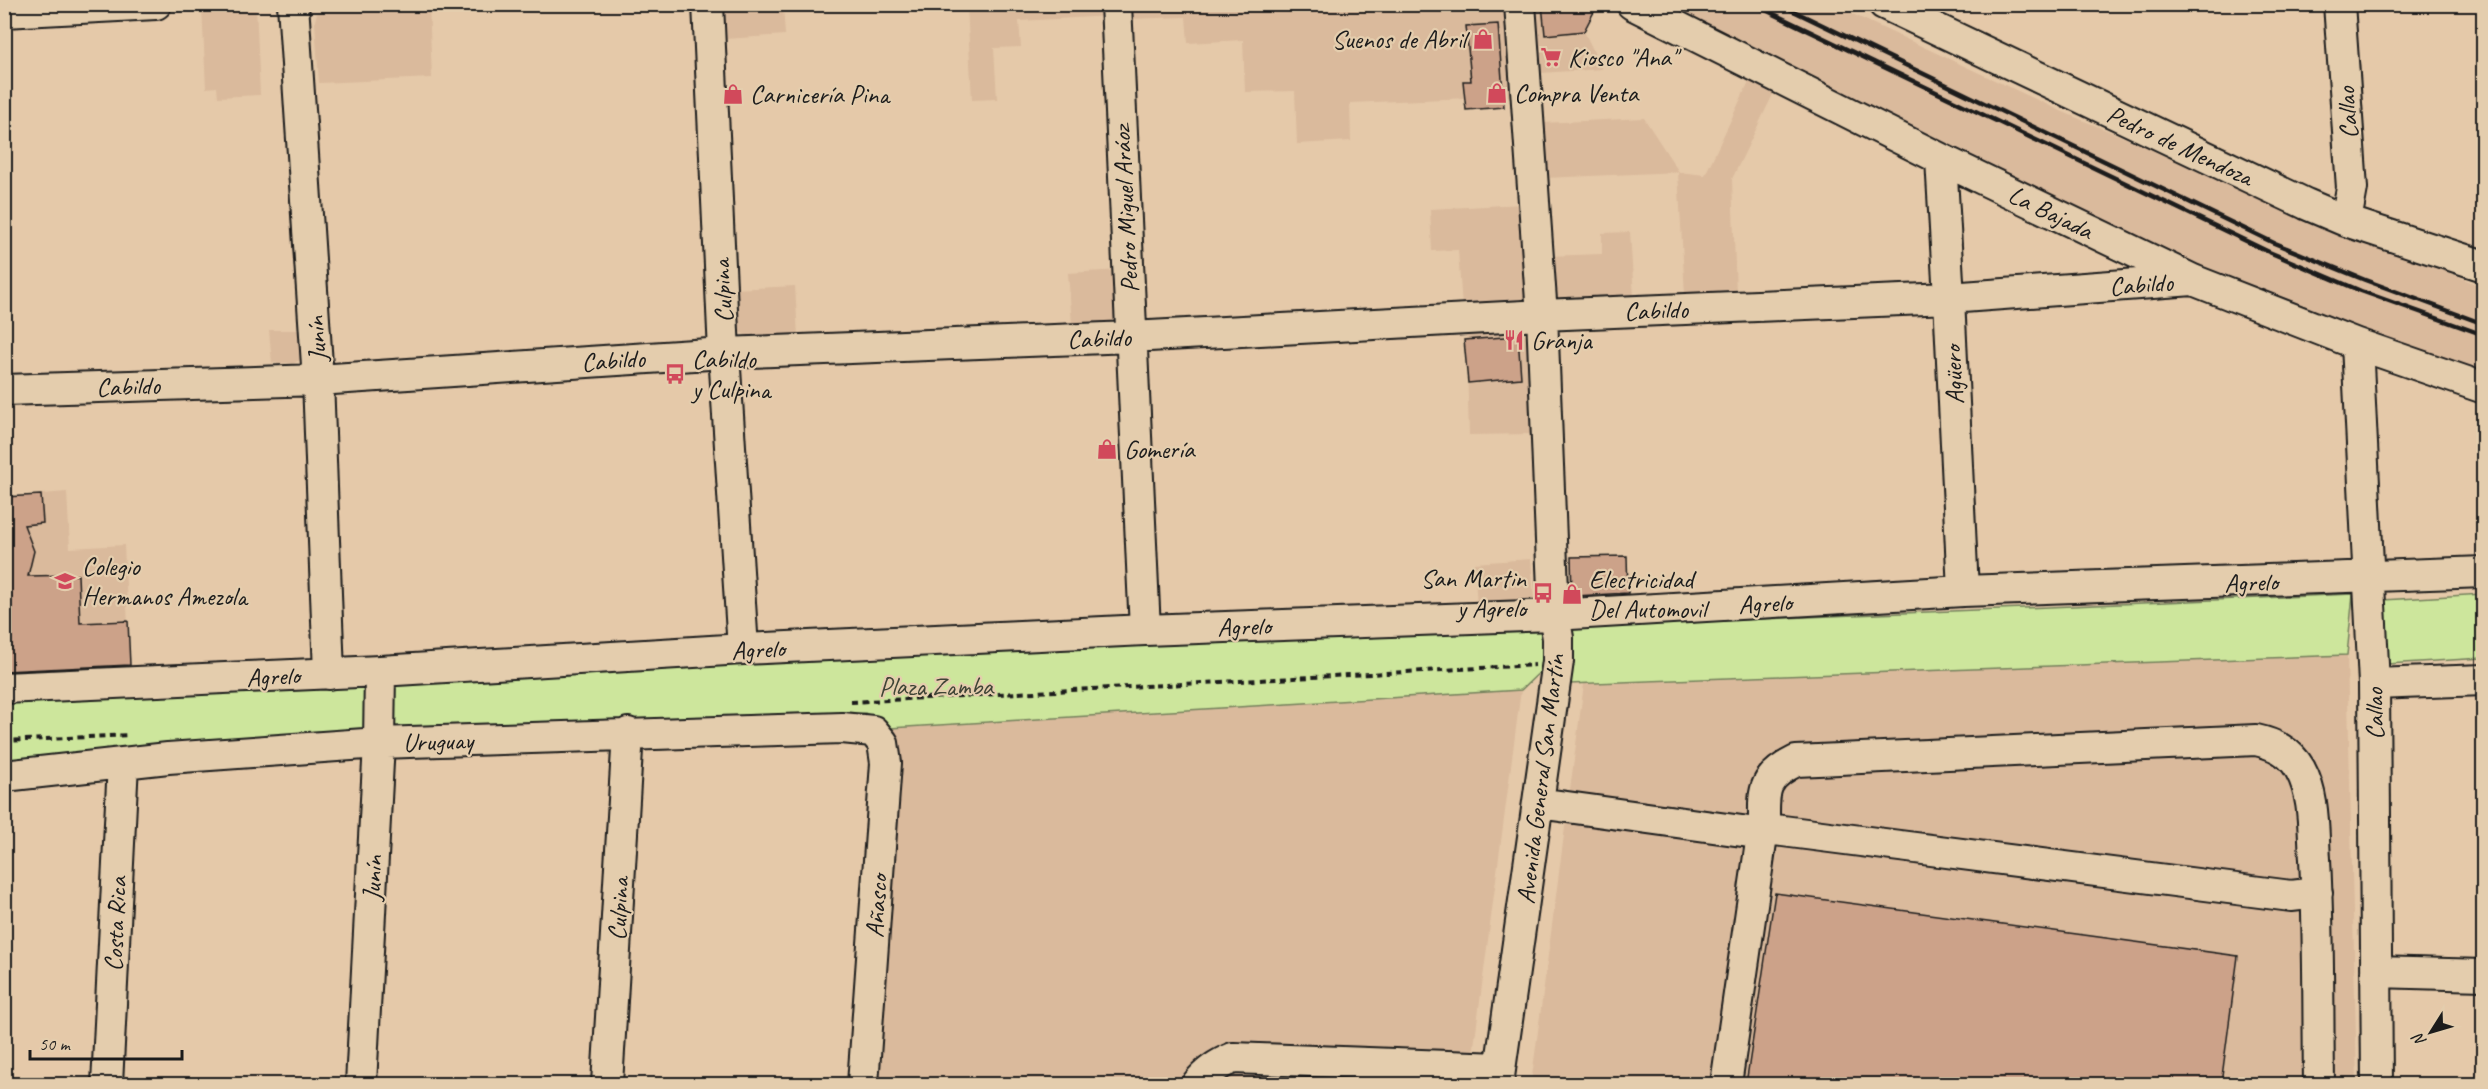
<svg xmlns="http://www.w3.org/2000/svg" width="2488" height="1089" font-family="Caveat,sans-serif">
<style>
.built{fill:#daba9c}
.green{fill:#cde69c;stroke:#74815c;stroke-width:1.5}
.building{fill:#cca289;stroke:#1c1c1c;stroke-width:1.5}
.lines{fill:none;stroke-linecap:round;stroke-linejoin:round}
.minor-casing{stroke:#1c1c1c;stroke-width:34}
.path{stroke:#1c1c1c;stroke-width:4;stroke-dasharray:6 4.5;stroke-linecap:butt}
.minor{stroke:#e4cdad;stroke-width:30}
.rail{stroke:#1c1c1c;stroke-width:4.5}
.labels{text-anchor:middle;stroke-width:4.5;stroke-linejoin:round;paint-order:stroke}
.poi-label{font-size:26px;fill:#1c1c1c;stroke:#e4cdad;text-anchor:start}
.street-label{font-size:26px;fill:#1c1c1c;stroke:#e4cdad}
.park-label{font-size:26px;fill:#3f4436;stroke:#e4cdad}
</style>
<rect width="100%" height="100%" fill="#e5c9a9"/>
<filter id="ink" filterUnits="userSpaceOnUse"><feTurbulence type="fractalNoise" baseFrequency=".0167" numOctaves="2"/><feDisplacementMap in="SourceGraphic" scale="12" xChannelSelector="R" yChannelSelector="G"/><feConvolveMatrix kernelMatrix="1 2 1 2 8 2 1 2 1" color-interpolation-filters="sRGB"/></filter>
<g filter="url(#ink)">
<!-- built -->
<path class="built" d="M 326,4 L 429,5 L 432,78 L 319,83 L 315,21 L 317,13 Z
M 724,5 L 783,5 L 785,35 L 725,39 Z
M 967,5 L 1110,5 L 1111,16 L 1019,21 L 1021,47 L 994,48 L 997,99 L 972,100 Z
M 1127,5 L 1512,5 L 1516,96 L 1350,103 L 1351,141 L 1297,144 L 1295,91 L 1245,92 L 1243,40 L 1188,43 L 1186,17 L 1128,19 Z
M 1536,5 L 1598,5 L 1584,31 L 1602,69 L 1540,73 Z
M 1639,5 L 1833,5 L 2063,112 L 2483,287 L 2483,378 L 2361,338 L 2088,222 Z
M 256,6 L 260,95 L 218,97 L 217,87 L 206,88 L 202,8 Z
M 1753,73 L 1778,84 L 1732,179 L 1736,294 L 1685,295 L 1678,172 L 1545,178 L 1543,123 L 1644,118 L 1679,172 L 1705,175 Z
M 1523,204 L 1526,295 L 1523,301 L 1462,307 L 1458,250 L 1432,251 L 1430,209 Z
M 1630,232 L 1634,298 L 1559,303 L 1552,298 L 1548,256 L 1602,254 L 1602,233 Z
M 1121,270 L 1118,321 L 1072,324 L 1068,273 Z
M 795,286 L 798,336 L 751,338 L 740,332 L 735,326 L 733,289 Z
M 1516,326 L 1529,340 L 1531,434 L 1469,435 L 1466,327 Z
M 269,330 L 311,330 L 302,359 L 294,363 L 272,363 Z
M 67,492 L 70,548 L 124,545 L 130,667 L 5,672 L 5,497 Z
M 1531,559 L 1534,598 L 1527,603 L 1477,606 L 1474,563 Z
M 2347,655 L 2357,1084 L 1531,1084 L 1584,684 Z
M 1521,690 L 1469,1084 L 876,1084 L 890,728 Z"/>
<!-- green -->
<path class="green" d="M 2353,594 L 2347,655 L 1569,684 L 1573,627 Z
M 2483,594 L 2483,658 L 2387,664 L 2383,600 Z
M 1542,622 L 1548,664 L 1521,690 L 890,728 L 881,721 L 865,713 L 394,735 L 393,684 L 892,649 Z
M 372,679 L 373,723 L 363,733 L 5,761 L 4,697 Z"/>
<!-- building -->
<path class="building" d="M 1542,4 L 1598,4 L 1584,31 L 1545,35 Z
M 1498,24 L 1504,107 L 1466,110 L 1463,81 L 1471,81 L 1466,26 Z
M 1518,336 L 1521,378 L 1468,383 L 1464,340 Z
M 41,495 L 43,523 L 24,525 L 34,551 L 28,576 L 78,575 L 80,623 L 128,621 L 130,665 L 4,671 L 4,497 Z
M 1627,556 L 1628,593 L 1575,596 L 1572,594 L 1571,557 Z
M 1775,893 L 2238,956 L 2221,1084 L 1746,1084 Z"/>
<g class="lines">
<!-- minor casing -->
<g class="minor-casing">
<path id="minor" d="M 293,4 L 318,380 L 329,674
M 708,4 L 724,353 L 743,649
M 1116,4 L 1145,630
M 1632,4 L 1941,159 L 2193,280 L 2357,344 L 2484,388
M 1884,4 L 2306,204 L 2346,221 L 2484,266
M 2339,4 L 2352,188 L 2346,221
M 4,12 L 156,4
M 1941,159 L 1949,298 L 1963,591
M 2357,344 L 2374,684 L 2377,1084
M 4,390 L 318,380 L 724,353 L 1131,337 L 1542,315 L 1949,298 L 2193,280
M 2374,684 L 2484,680
M 4,688 L 380,671 L 743,649 L 1145,630 L 1554,615 L 1963,591 L 2484,572
M 4,776 L 168,758 L 379,743 L 842,728 L 873,731 L 883,743 L 886,763 L 863,1084
M 1538,803 L 1764,834 C 1765,795 1757,780 1796,761 L 2256,740 C 2274,744 2290,751 2300,769 C 2315,796 2313,830 2315,859 C 2319,934 2318,1009 2319,1084
M 2376,972 L 2484,975
M 107,1084 L 123,763
M 361,1084 L 379,743 L 380,671
M 607,1084 L 628,733
M 1197,1084 C 1207,1071 1218,1064 1233,1058 L 1500,1068
M 1498,1084 L 1558,661 L 1558,638 L 1554,615 L 1542,315 L 1520,4
M 1726,1084 L 1761,842 L 1764,834 L 1775,830 L 2291,896 L 2317,893"/>
</g>
<!-- path -->
<path class="path" d="M 851,702 L 1535,665
M 4,741 L 129,735"/>
<!-- minor -->
<use href="#minor" class="minor"/>
<!-- rail -->
<path class="rail" d="M 1753,4 L 2269,252 L 2361,291 L 2484,335
M 1779,4 L 2274,243 L 2365,280 L 2484,324"/>
</g>
</g>
<!-- icons -->
<defs>
<g id="shop-bare" transform="scale(1.62)"><path d="M-5-2.5h2.3a2.7 3.5 0 0 1 5.4 0H5L5.5 6h-11ZM-1.5-2.5h3a1.5 2.3 0 0 0-3 0Z" fill="#d1495b" stroke="#e4cdad" stroke-width="2.5" paint-order="stroke"/></g>
<g id="supermarket-bare" transform="scale(1.62)"><path d="M-6-5.5h2.5l.6 2H6L4.5 2H-2.5L-4.4-4H-6ZM-1.5 3.2a1.3 1.3 0 1 0 .1 0ZM3 3.2a1.3 1.3 0 1 0 .1 0Z" fill="#d1495b" stroke="#e4cdad" stroke-width="2.5" paint-order="stroke"/></g>
<g id="restaurant-bare" transform="scale(1.62)"><path d="M-5-6h1v4h1v-4h1v4h1v-4h1v5L-1.5 .5V6h-2V.5L-5-1ZM5-6V6H3V1.5H1.5Q1.5-4 5-6Z" fill="#d1495b" stroke="#e4cdad" stroke-width="2.5" paint-order="stroke"/></g>
<g id="bus-bare" transform="scale(1.62)"><path d="M-5-6H5V4H4V6H2V4H-2V6H-4V4H-5ZM-3.5-4V0h7V-4ZM-3.5 1.2v1.5H-2V1.2ZM2 1.2v1.5H3.5V1.2Z" fill="#d1495b" stroke="#e4cdad" stroke-width="2.5" paint-order="stroke"/></g>
<g id="school-bare" transform="scale(1.62)"><path d="M0-5L7-2L0 1L-7-2ZM-4 1L0 2.5L4 1V4Q0 6-4 4Z" fill="#d1495b" stroke="#e4cdad" stroke-width="2.5" paint-order="stroke"/></g>
</defs>
<g fill-rule="evenodd">
<use href="#shop-bare" x="1483" y="39"/>
<use href="#supermarket-bare" x="1551" y="57"/>
<use href="#shop-bare" x="1497" y="93"/>
<use href="#shop-bare" x="733" y="94"/>
<use href="#restaurant-bare" x="1514" y="340"/>
<use href="#bus-bare" x="675" y="374"/>
<use href="#shop-bare" x="1107" y="449"/>
<use href="#school-bare" x="65" y="581"/>
<use href="#bus-bare" x="1543" y="593"/>
<use href="#shop-bare" x="1572" y="594"/>
</g>
<g class="labels">
<!-- poi labels -->
<g class="poi-label">
<text x="1466" y="48" text-anchor="end">Suenos de Abril</text>
<text x="1568" y="66">Kiosco "Ana"</text>
<text x="1514" y="102">Compra Venta</text>
<text x="750" y="103">Carnicería Pina</text>
<text x="1531" y="349">Granja</text>
<text x="692" y="368">Cabildo<tspan x="692" dy="30">y Culpina</tspan></text>
<text x="1124" y="458">Gomería</text>
<text x="82" y="575">Colegio<tspan x="82" dy="30">Hermanos Amezola</tspan></text>
<text x="1526" y="587" text-anchor="end">San Martin<tspan x="1526" dy="30">y Agrelo</tspan></text>
<text x="1589" y="588">Electricidad<tspan x="1589" dy="30">Del Automovil</tspan></text>
</g>
<!-- street labels -->
<g class="street-label">
<text transform="translate(2347 113) rotate(-94)" y="9">Callao</text>
<text transform="translate(2180 145) rotate(25)" y="9">Pedro de Mendoza</text>
<text transform="translate(1125 209) rotate(-93)" y="9">Pedro Miguel Aráoz</text>
<text transform="translate(2051 212) rotate(26)" y="9">La Bajada</text>
<text transform="translate(2141 284) rotate(-4)" y="9">Cabildo</text>
<text transform="translate(722 291) rotate(-93)" y="9">Culpina</text>
<text transform="translate(1656 310) rotate(-2)" y="9">Cabildo</text>
<text transform="translate(1099 338) rotate(-2)" y="9">Cabildo</text>
<text transform="translate(316 339) rotate(-94)" y="9">Junín</text>
<text transform="translate(613 360) rotate(-4)" y="9">Cabildo</text>
<text transform="translate(1953 375) rotate(-93)" y="9">Agüero</text>
<text transform="translate(128 386) rotate(-2)" y="9">Cabildo</text>
<text transform="translate(2251 582) rotate(-2)" y="9">Agrelo</text>
<text transform="translate(1765 603) rotate(-3)" y="9">Agrelo</text>
<text transform="translate(1244 626) rotate(-2)" y="9">Agrelo</text>
<text transform="translate(758 649) rotate(-3)" y="9">Agrelo</text>
<text transform="translate(273 676) rotate(-3)" y="9">Agrelo</text>
<text transform="translate(2374 714) rotate(-91)" y="9">Callao</text>
<text transform="translate(438 741) rotate(-2)" y="9">Uruguay</text>
<text transform="translate(1540 779) rotate(-83)" y="9">Avenida General San Martín</text>
<text transform="translate(372 878) rotate(-87)" y="9">Junín</text>
<text transform="translate(876 906) rotate(-86)" y="9">Añasco</text>
<text transform="translate(618 909) rotate(-87)" y="9">Culpina</text>
<text transform="translate(115 924) rotate(-87)" y="9">Costa Rica</text>
</g>
<!-- park labels -->
<g class="park-label">
<text x="936" y="695">Plaza Zamba</text>
</g>
</g>
<!-- margin -->
<rect width="2488" height="1089" fill="none" stroke="#e4cdad" stroke-width="24"/>
<rect x="12" y="12" width="2464" height="1065" fill="none" stroke="#1c1c1c" stroke-width="2" filter="url(#ink)"/>
<!-- north arrow -->
<g transform="translate(2431 1032) rotate(233)" stroke="#e4cdad" stroke-width="4.5" paint-order="stroke">
<path d="M0-4.5L10 22L0 15L-10 22Z" fill="#1c1c1c"/>
<text y="-9" font-size="16" font-weight="bold" text-anchor="middle" fill="#1c1c1c">N</text>
</g>
<!-- scale -->
<path d="M30 1050v9h152v-9" fill="none" stroke="#1c1c1c" stroke-width="3"/>
<text x="39" y="1050" font-size="18" fill="#1c1c1c" stroke="#e4cdad" stroke-width="4.5" paint-order="stroke">50 m</text>
</svg>
